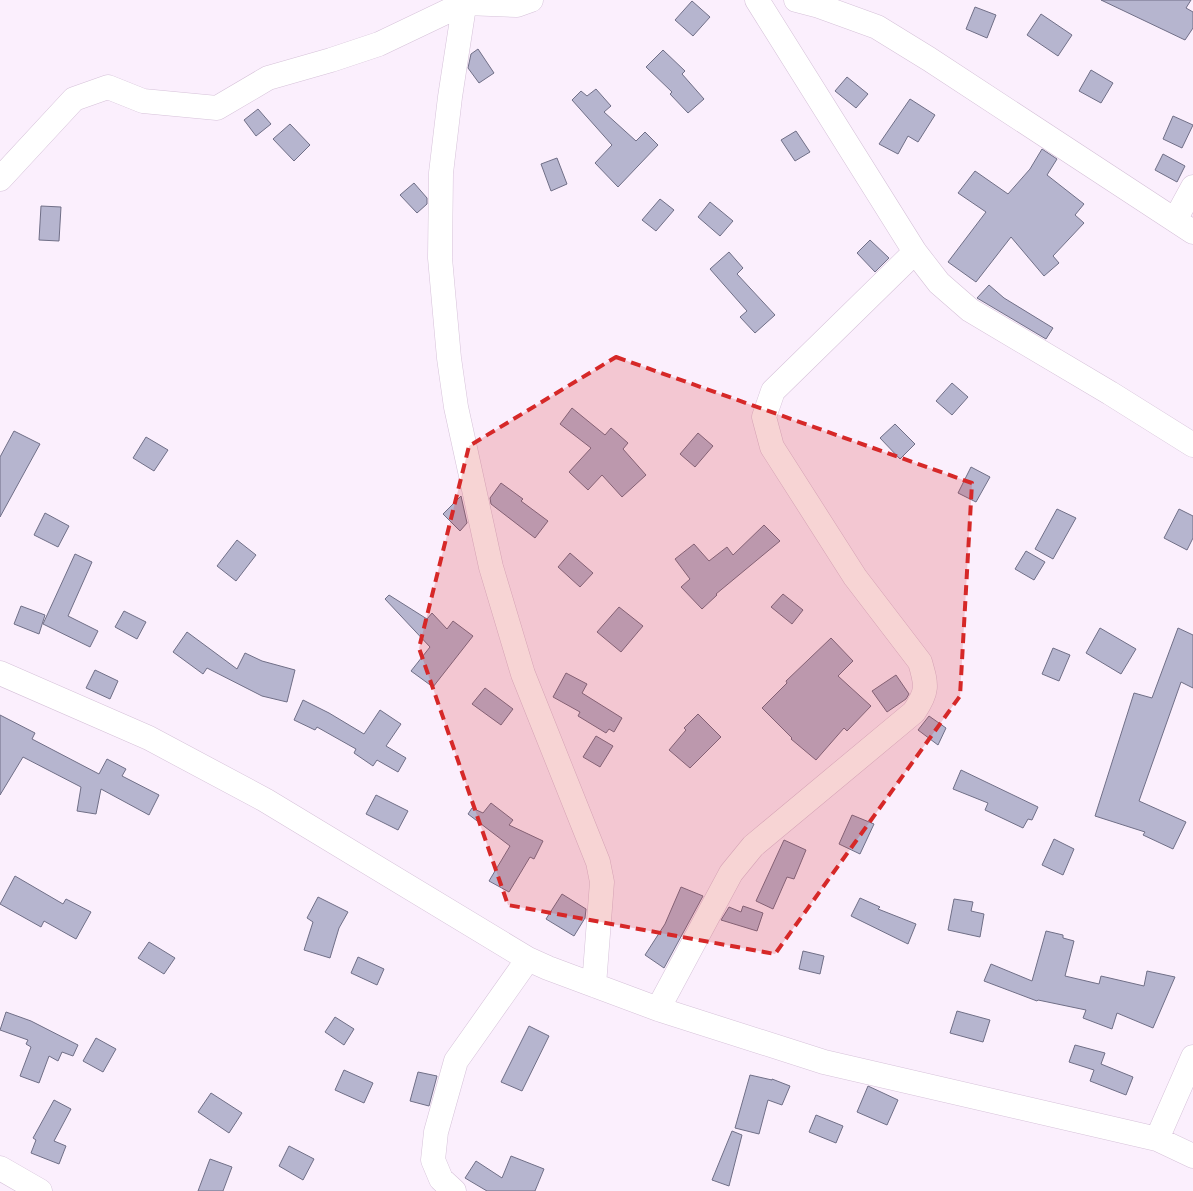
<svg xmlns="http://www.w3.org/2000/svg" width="1193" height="1191" font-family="'Titillium Web',sans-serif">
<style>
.building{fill:#b6b5cf;stroke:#706f87}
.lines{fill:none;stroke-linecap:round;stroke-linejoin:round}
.street-casing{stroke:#d6c2d9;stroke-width:25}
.street{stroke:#fff;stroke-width:24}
.marked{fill:#d62828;fill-opacity:0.2;stroke:#d62828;stroke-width:4;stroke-dasharray:10 6;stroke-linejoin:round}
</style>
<rect width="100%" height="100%" fill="#fbeffd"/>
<!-- building -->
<path class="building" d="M 1101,0 L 1191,0 L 1186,8 L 1193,12 L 1193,28 L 1185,40 Z
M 692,1 L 710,17 L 693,36 L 675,20 Z
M 975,7 L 996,15 L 987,38 L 966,29 Z
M 1041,14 L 1072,35 L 1058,56 L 1027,35 Z
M 478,49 L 494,73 L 479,83 L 468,68 L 471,54 Z
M 663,50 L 685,71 L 682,74 L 704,99 L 688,113 L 670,94 L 672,92 L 646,67 Z
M 1091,70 L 1113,83 L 1101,103 L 1079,91 Z
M 847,77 L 868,94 L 856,108 L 835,91 Z
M 596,89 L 611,106 L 604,112 L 636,141 L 645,132 L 658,145 L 618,187 L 595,163 L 612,145 L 572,100 L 581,91 L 587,96 Z
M 910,99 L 935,115 L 918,142 L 908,136 L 898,154 L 879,144 Z
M 258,109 L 271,124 L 256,136 L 244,120 Z
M 1173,116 L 1193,125 L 1182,148 L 1163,139 Z
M 290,124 L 310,145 L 294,161 L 273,139 Z
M 796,131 L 810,152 L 795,161 L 781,140 Z
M 1042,149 L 1057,159 L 1047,175 L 1084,204 L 1075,215 L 1084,223 L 1053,256 L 1059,263 L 1044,276 L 1011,237 L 976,282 L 948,262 L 986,212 L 958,193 L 975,171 L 1008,194 L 1030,169 Z
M 1163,154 L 1185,166 L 1177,182 L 1155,170 Z
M 557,158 L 567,184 L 551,191 L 541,164 Z
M 414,183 L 427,198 L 427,204 L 417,213 L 400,195 Z
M 660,199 L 674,210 L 656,231 L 642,220 Z
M 710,202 L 733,221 L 720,236 L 698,217 Z
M 41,206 L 61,207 L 59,241 L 39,240 Z
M 870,240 L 889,258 L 875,272 L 857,253 Z
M 729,252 L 743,268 L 737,274 L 775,315 L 755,333 L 740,317 L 747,311 L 710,269 Z
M 989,285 L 1004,298 L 1053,328 L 1046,339 L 977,298 Z
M 952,383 L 968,397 L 952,415 L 936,401 Z
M 572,408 L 605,435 L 611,428 L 628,443 L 623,449 L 646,475 L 622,497 L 602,475 L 588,490 L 569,472 L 591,448 L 560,424 Z
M 895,424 L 915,444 L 900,459 L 880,438 Z
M 14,431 L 40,444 L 0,517 L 0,457 Z
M 698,433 L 713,446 L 695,467 L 680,454 Z
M 146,437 L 168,450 L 154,471 L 133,458 Z
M 971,467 L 990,477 L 976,502 L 958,493 Z
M 501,483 L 523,499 L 521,501 L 548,521 L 535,538 L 491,504 L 490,498 Z
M 461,496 L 467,523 L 460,531 L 443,514 Z
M 1057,509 L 1076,518 L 1053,559 L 1035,549 Z
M 1179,509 L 1193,516 L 1193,538 L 1187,550 L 1164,538 Z
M 45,513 L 69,526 L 58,547 L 34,535 Z
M 764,525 L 780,541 L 716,594 L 717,595 L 702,609 L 681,587 L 690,579 L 675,559 L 694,544 L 709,561 L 727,547 L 733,555 Z
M 237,540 L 256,555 L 236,581 L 217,566 Z
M 1026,551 L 1045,562 L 1034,580 L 1015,569 Z
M 570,553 L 593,573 L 580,587 L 558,567 Z
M 75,554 L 92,562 L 68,616 L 98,631 L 90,647 L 43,624 Z
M 783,594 L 803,610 L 792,624 L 771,607 Z
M 389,595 L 427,619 L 432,613 L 447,629 L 453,621 L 473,636 L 433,687 L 411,671 L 430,647 L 385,599 Z
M 21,606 L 45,615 L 39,634 L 14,624 Z
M 619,607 L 643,626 L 621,652 L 597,632 Z
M 124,611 L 146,622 L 137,639 L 115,627 Z
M 1100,628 L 1136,649 L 1121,674 L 1086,653 Z
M 1178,628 L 1193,635 L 1193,688 L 1181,682 L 1139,801 L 1186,822 L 1173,849 L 1143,835 L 1145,832 L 1095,816 L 1134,693 L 1152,698 Z
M 187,632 L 237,669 L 245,653 L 262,661 L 295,670 L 287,702 L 262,696 L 207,668 L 203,674 L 173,652 Z
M 831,638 L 853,661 L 838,676 L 871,706 L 847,731 L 844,728 L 816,760 L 791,739 L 792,738 L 762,708 L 787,683 L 786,681 Z
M 1053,648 L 1070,655 L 1059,681 L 1042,674 Z
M 95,670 L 118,681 L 110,699 L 86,688 Z
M 566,673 L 587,684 L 582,693 L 622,718 L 614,732 L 609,729 L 606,733 L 578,716 L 580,712 L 553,697 Z
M 896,675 L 909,694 L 906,699 L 887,712 L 872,691 Z
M 485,688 L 513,709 L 501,725 L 472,704 Z
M 303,700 L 329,713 L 364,734 L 380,710 L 401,724 L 386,746 L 406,758 L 398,772 L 377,760 L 373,766 L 354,753 L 356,749 L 317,727 L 315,730 L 294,720 Z
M 698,714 L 721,737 L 690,768 L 669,750 L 686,730 L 684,728 Z
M 0,715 L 35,733 L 32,739 L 99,774 L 107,759 L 126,769 L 122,776 L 159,795 L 149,815 L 101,789 L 96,814 L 77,811 L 81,787 L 23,757 L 0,795 Z
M 929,716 L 946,728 L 938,745 L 918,730 Z
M 596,736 L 613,746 L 600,767 L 583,757 Z
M 961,770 L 1038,807 L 1032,820 L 1028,819 L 1023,828 L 985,810 L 988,803 L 953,789 Z
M 376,795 L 408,811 L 398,830 L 366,814 Z
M 491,803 L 513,820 L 509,825 L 543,841 L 534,859 L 530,857 L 509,892 L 489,881 L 510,846 L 468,814 L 472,808 L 483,813 Z
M 852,815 L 874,824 L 860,854 L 839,844 Z
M 1054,839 L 1074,849 L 1063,875 L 1042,865 Z
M 784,840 L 806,850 L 794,879 L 787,877 L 773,909 L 756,901 Z
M 15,876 L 63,904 L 66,899 L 91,912 L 76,939 L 44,921 L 41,927 L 0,904 Z
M 681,887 L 703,896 L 664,968 L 645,955 L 665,924 Z
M 562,894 L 586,909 L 585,918 L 574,936 L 546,919 Z
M 318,897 L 348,912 L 339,928 L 330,958 L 304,950 L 313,922 L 307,918 Z
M 860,898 L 880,907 L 878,909 L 916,924 L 908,944 L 851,916 Z
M 954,899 L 973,902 L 971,911 L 984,914 L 980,937 L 948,930 Z
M 743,906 L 763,913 L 757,931 L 721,920 L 729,907 L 741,912 Z
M 1046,931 L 1063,935 L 1063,938 L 1074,941 L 1065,976 L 1099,984 L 1101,976 L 1144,986 L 1147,971 L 1175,977 L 1153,1028 L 1117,1013 L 1112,1029 L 1083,1018 L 1086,1010 L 1038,1000 L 1037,1001 L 984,981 L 991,964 L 1032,981 Z
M 149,942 L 175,958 L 164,974 L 138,958 Z
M 803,951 L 824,956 L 820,974 L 799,969 Z
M 358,957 L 384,969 L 377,985 L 351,973 Z
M 957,1011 L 990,1020 L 983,1042 L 950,1033 Z
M 6,1012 L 31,1021 L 78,1045 L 73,1056 L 62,1052 L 58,1061 L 49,1056 L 39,1083 L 20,1076 L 31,1047 L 26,1044 L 28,1040 L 0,1030 Z
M 335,1017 L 354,1029 L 344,1045 L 325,1032 Z
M 529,1026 L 549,1036 L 522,1091 L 501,1082 Z
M 96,1038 L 116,1049 L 103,1072 L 83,1061 Z
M 1075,1045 L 1105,1053 L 1101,1064 L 1133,1077 L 1126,1095 L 1090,1081 L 1094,1070 L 1069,1062 Z
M 344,1070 L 373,1083 L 364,1103 L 335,1090 Z
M 418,1072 L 437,1076 L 429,1106 L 410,1101 Z
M 750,1075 L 772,1080 L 772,1079 L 790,1086 L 782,1105 L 768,1100 L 759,1134 L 735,1128 Z
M 868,1086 L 898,1100 L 887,1125 L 857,1112 Z
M 211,1093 L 242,1113 L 229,1133 L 198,1112 Z
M 54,1100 L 71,1109 L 54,1141 L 66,1146 L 59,1164 L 31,1153 L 36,1140 L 33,1138 Z
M 816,1115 L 843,1126 L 836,1143 L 809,1132 Z
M 732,1131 L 742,1135 L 729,1186 L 712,1180 Z
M 289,1146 L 314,1159 L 303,1180 L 279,1166 Z
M 511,1156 L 544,1169 L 535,1191 L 487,1191 L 465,1178 L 476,1161 L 502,1178 Z
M 210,1159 L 232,1167 L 223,1191 L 198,1191 Z"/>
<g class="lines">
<!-- street casing -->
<g class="street-casing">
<path id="street" d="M 465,0 L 450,97 L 441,173 L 440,258 L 449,358 L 456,407 L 491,567 L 523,674 L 598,862 L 602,882 L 594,985
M 757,0 L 915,252 L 939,283 L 970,310 L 1110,393 L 1193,445
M 796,0 L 819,6 L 877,27 L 929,59 L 1193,232
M 0,179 L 74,99 L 108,87 L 143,101 L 217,108 L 268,78 L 331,60 L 379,44 L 465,3 L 517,5 L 531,0
M 1175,220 L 1193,187
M 0,673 L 149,738 L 265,800 L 528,959 L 548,968 L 658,1009 L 824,1062 L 1157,1139 L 1193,1156
M 658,1009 L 731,873 L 753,846 L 914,712 C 928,691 927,686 920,662 L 855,577 L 772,447 L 764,417 L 773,391 L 915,252
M 1157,1139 L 1193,1057
M 0,1168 L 40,1191
M 454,1191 L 441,1179 L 433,1160 L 436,1132 L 456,1061 L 528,959"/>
</g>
<!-- street -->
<use href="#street" class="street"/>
</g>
<!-- marked area -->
<path class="marked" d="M 616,357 L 972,483 L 960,696 L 775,954 L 508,905 L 419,648 L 469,446 Z"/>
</svg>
